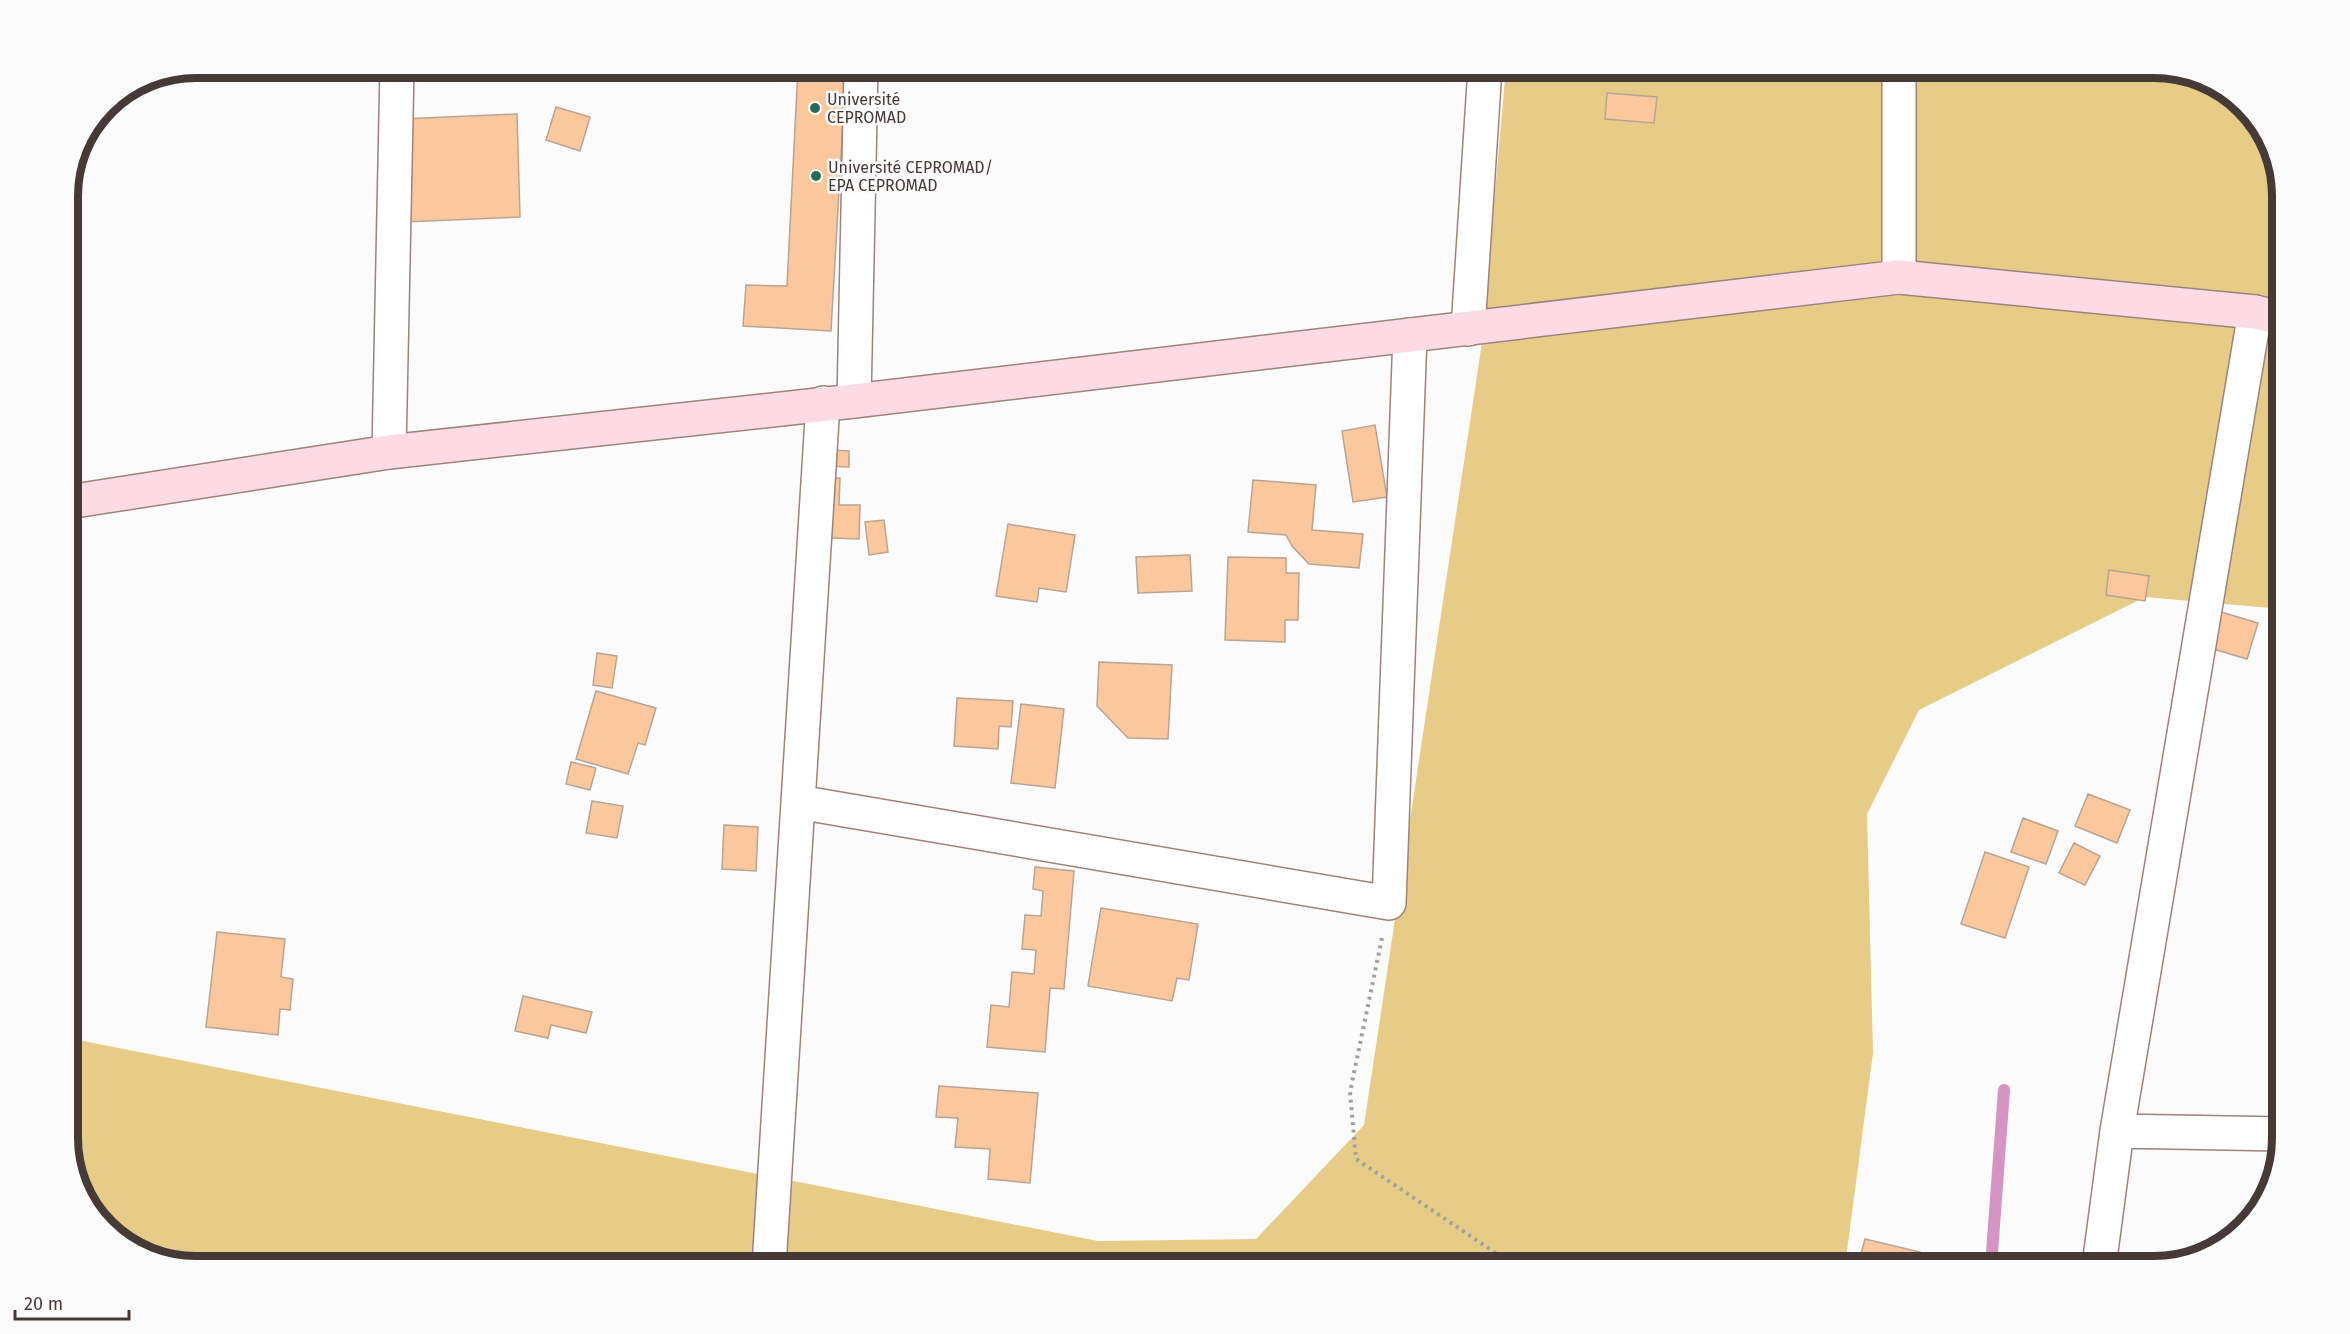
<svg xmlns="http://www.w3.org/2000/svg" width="2350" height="1334" font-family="'Fira Sans',sans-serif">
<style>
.green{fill:#e7cc88}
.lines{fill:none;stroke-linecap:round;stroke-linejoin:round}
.stream{stroke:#d594c4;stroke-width:12}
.building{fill:#fbc89e;stroke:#b8a494;stroke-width:1.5}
.street-casing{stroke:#9d837d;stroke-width:36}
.secondary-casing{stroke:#9d837d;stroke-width:36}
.path{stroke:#a5a09e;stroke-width:4;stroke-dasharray:3 4.5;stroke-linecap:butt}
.street{stroke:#fff;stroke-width:33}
.secondary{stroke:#fddbe4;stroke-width:33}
.poi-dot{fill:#286857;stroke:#fbfbfb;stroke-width:2}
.labels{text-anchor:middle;stroke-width:5;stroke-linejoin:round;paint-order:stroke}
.poi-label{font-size:16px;fill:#453a37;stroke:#fbfbfb;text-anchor:start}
.rim{fill:none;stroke:#453a37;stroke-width:8}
</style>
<rect width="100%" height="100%" fill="#fbfbfb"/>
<!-- green -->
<path class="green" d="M 1506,68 L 2154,68 L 2218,85 L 2265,131 L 2282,188 L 2282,609 L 2145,597 L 1919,710 L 1867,814 L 1873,1053 L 1845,1266 L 196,1266 L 132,1249 L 89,1209 L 68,1146 L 68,1038 L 1098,1241 L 1256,1239 L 1364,1125 L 1481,349 Z"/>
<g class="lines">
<!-- stream -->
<path class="stream" d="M 1991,1266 L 2004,1090"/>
</g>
<!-- building -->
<path class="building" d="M 798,68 L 846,68 L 831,331 L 743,326 L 746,285 L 787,286 Z
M 1607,93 L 1657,97 L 1654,123 L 1605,119 Z
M 556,107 L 590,117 L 580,151 L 546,140 Z
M 517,114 L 520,217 L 404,222 L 401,119 Z
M 1375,425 L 1387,497 L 1353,502 L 1342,431 Z
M 828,450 L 849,451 L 849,467 L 827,466 Z
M 806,477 L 840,478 L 839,505 L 860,505 L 859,539 L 805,537 Z
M 1253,480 L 1316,485 L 1312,530 L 1363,534 L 1359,568 L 1309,564 L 1292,546 L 1286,535 L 1248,532 Z
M 884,520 L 888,552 L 869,555 L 865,522 Z
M 1008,524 L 1075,535 L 1066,592 L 1039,588 L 1037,602 L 996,596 Z
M 1190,555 L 1192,591 L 1138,593 L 1136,557 Z
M 1228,557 L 1286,558 L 1286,573 L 1299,573 L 1298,620 L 1285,620 L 1285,642 L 1225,640 Z
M 2109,570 L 2149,576 L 2145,601 L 2106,595 Z
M 2198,605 L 2258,623 L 2247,659 L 2186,641 Z
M 597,653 L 617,656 L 612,688 L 593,685 Z
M 1099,662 L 1172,665 L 1168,739 L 1128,738 L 1097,706 Z
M 596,691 L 656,708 L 645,745 L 638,743 L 628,774 L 576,759 Z
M 957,698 L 1013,701 L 1011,727 L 999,726 L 998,749 L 954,746 Z
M 1021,704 L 1064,709 L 1055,788 L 1011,783 Z
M 571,762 L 596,768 L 590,790 L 566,784 Z
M 2088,794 L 2130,810 L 2117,843 L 2075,826 Z
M 592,801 L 623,806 L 617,838 L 586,833 Z
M 2023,818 L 2058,831 L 2046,864 L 2011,852 Z
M 724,825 L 758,827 L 756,871 L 722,869 Z
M 2074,843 L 2100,856 L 2085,885 L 2059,873 Z
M 1985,852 L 2029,867 L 2005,938 L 1961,924 Z
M 1035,867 L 1074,871 L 1064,989 L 1050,988 L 1045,1052 L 987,1047 L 991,1005 L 1009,1007 L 1012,972 L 1034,974 L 1036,950 L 1022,949 L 1025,915 L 1041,916 L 1043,891 L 1033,889 Z
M 1101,908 L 1198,924 L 1189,980 L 1177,978 L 1172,1001 L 1088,986 Z
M 217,932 L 285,939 L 281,977 L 293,979 L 290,1010 L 280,1009 L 278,1035 L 206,1027 Z
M 523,996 L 592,1012 L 586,1033 L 551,1025 L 548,1038 L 515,1031 Z
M 939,1086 L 1038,1093 L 1030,1183 L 988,1179 L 990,1149 L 955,1147 L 958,1118 L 936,1117 Z
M 1865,1239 L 1920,1252 L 1917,1266 L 1858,1266 Z"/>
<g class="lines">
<!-- street casing -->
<g class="street-casing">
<path id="street" d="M 1899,277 L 1899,68
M 1468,329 L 1485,68
M 854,401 L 861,68
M 389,452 L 397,68
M 798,802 L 1389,903 L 1410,335
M 2117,1131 L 2282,1134
M 769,1266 L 823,403
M 2099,1266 L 2117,1131 L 2255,312"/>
</g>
<!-- secondary casing -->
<g class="secondary-casing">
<path id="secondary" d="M 68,502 L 389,452 L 854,401 L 1899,277 L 2255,312 L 2282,318"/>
</g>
<!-- path -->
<path class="path" d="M 1382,938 L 1350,1092 L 1356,1159 L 1515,1266"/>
<!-- street -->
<use href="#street" class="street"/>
<!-- secondary -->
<use href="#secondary" class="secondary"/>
</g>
<!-- markers -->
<g class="poi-dot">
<circle cx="815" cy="108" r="6"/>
<circle cx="816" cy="176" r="6"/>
</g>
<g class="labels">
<!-- poi labels -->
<g class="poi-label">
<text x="827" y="105">Université<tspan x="827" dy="18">CEPROMAD</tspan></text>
<text x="828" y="173">Université CEPROMAD/<tspan x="828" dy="18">EPA CEPROMAD</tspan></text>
</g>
</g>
<!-- crop -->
<path d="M0 0H2350V1334H0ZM196 78H2154A118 118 0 0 1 2272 196V1138A118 118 0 0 1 2154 1256H196A118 118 0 0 1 78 1138V196A118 118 0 0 1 196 78Z" fill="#fbfbfb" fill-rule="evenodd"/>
<path class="rim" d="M196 78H2154A118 118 0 0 1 2272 196V1138A118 118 0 0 1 2154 1256H196A118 118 0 0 1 78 1138V196A118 118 0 0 1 196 78Z"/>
<!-- scale -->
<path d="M15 1310v9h114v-9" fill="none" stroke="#453a37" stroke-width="3"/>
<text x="24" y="1310" font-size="18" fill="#453a37" stroke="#fbfbfb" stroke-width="4.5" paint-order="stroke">20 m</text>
</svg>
